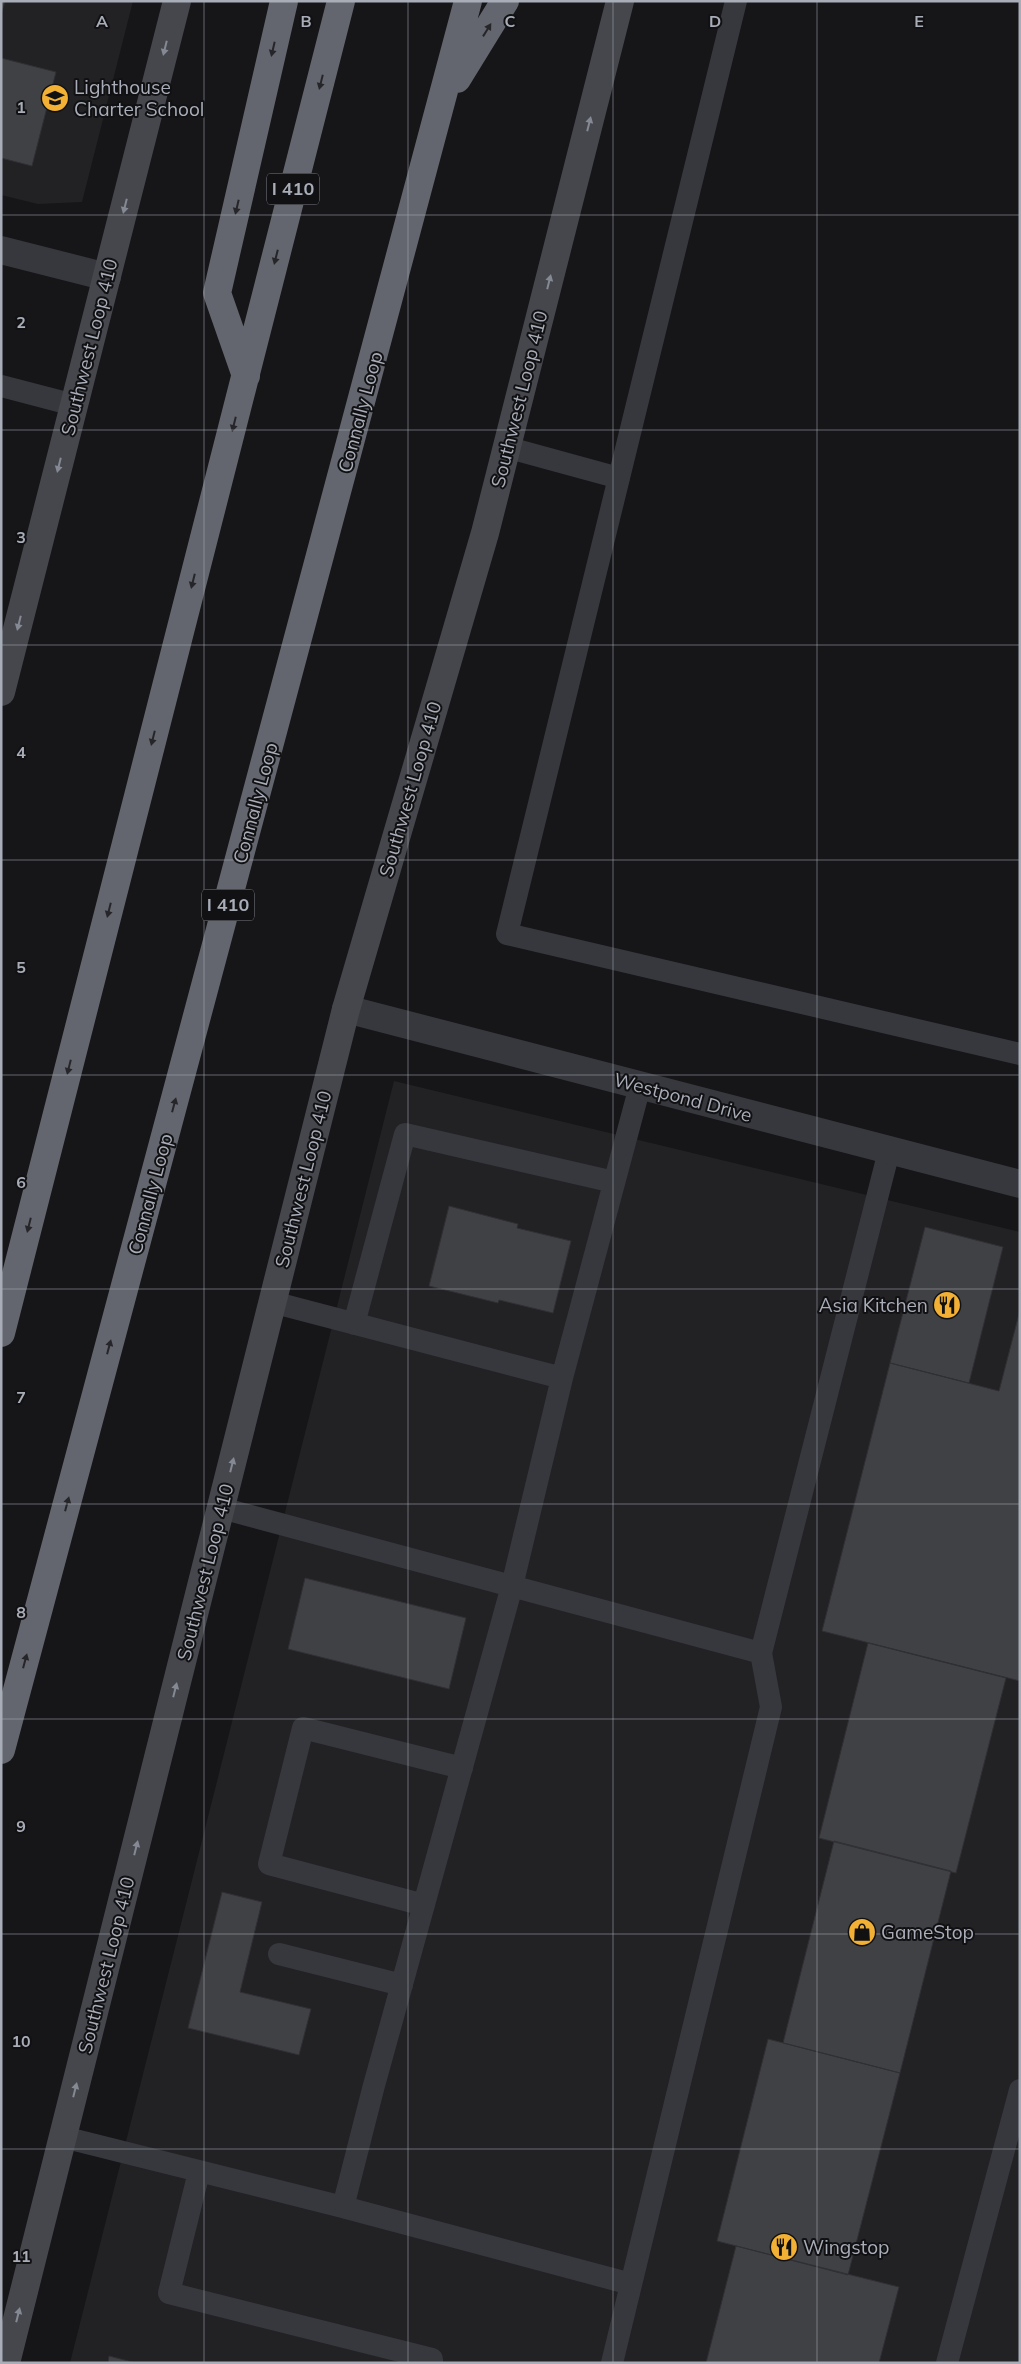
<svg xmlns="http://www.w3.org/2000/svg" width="1021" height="2364" font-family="Mulish,sans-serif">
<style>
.built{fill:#222225}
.building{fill:#404145;stroke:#303034}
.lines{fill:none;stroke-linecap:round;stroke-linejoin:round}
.service{stroke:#37383d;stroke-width:22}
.minor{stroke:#37383d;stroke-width:28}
.secondary{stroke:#45474d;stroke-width:28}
.motorway{stroke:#63666e;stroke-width:28}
.oneway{fill:#26262a}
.oneway2{fill:#858993}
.grid{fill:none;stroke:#a8adb8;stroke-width:1;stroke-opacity:0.55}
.labels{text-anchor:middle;stroke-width:4;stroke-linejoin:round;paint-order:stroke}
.shield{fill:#111113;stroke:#7b7e86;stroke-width:1}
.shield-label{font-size:18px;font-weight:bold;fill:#a8adb8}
.poi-label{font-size:19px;fill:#a8adb8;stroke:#111113;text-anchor:start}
.street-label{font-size:19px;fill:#a8adb8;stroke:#111113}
.grid-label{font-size:16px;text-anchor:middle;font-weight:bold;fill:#a8adb8;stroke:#111113;stroke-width:4;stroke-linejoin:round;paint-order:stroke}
</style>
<rect width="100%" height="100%" fill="#161618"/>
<!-- built -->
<path class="built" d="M 1,1 L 133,1 L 82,202 L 38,204 L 1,195 Z
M 394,1081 L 1020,1232 L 1020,2363 L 70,2363 Z"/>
<!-- building -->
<path class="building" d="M 1,1 L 5,1 L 1,15 Z
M 1,58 L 56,72 L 32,166 L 1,158 Z
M 449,1206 L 518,1224 L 517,1228 L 571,1241 L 553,1313 L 499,1300 L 498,1303 L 429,1286 Z
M 925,1227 L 1003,1247 L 969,1383 L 890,1363 Z
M 1020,1310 L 1020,1681 L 822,1631 L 890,1363 L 999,1391 Z
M 305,1578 L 466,1618 L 449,1689 L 288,1649 Z
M 868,1643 L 1006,1678 L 956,1873 L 819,1838 Z
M 834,1841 L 951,1871 L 900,2073 L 783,2043 Z
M 222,1892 L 262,1902 L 240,1992 L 311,2009 L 299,2055 L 188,2028 Z
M 768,2039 L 900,2073 L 848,2275 L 717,2241 Z
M 736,2246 L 899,2287 L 879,2363 L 706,2363 Z
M 109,2356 L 136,2363 L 108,2363 Z"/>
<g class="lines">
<!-- service -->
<path class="service" d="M 736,1 L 507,934 L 1020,1054
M 1,386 L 74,405
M 506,447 L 619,478
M 272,1302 L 562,1378
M 354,1324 L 405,1134 L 614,1182
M 221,1508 L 761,1653
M 424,1905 L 269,1864 L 303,1728 L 462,1768
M 279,1954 L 402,1985
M 63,2137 L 343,2207 L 373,2089 L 512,1586 L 562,1378 L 640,1086
M 199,2172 L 169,2293 L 432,2359 L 432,2363
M 343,2207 L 631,2284
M 612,2363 L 771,1707 L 761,1653 L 889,1151
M 947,2363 L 1020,2090"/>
<!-- minor -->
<path class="minor" d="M 1,250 L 107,277
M 346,1009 L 1020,1184"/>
<!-- secondary -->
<path class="secondary" d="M 1,692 L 177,1
M 6,2363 L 346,1009 L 485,533 L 620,1"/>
<!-- motorway -->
<path class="motorway" d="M 457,79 L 505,1
M 246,376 L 217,293 L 284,1
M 1,1333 L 341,1
M 1,1750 L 468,1"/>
</g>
<!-- one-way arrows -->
<defs><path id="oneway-solid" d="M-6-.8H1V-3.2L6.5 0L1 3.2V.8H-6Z" transform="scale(1.25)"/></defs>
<g class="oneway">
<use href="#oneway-solid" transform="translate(487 30) rotate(-58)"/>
<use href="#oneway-solid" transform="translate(273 49) rotate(103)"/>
<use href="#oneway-solid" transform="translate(321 82) rotate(104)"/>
<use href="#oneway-solid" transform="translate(237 207) rotate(103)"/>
<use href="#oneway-solid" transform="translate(276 257) rotate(104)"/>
<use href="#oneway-solid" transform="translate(234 424) rotate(104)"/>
<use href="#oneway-solid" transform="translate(193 581) rotate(104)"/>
<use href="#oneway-solid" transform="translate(153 738) rotate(104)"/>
<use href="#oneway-solid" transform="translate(109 910) rotate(104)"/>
<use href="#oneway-solid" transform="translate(69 1067) rotate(104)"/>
<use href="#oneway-solid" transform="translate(174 1105) rotate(-75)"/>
<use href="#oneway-solid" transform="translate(29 1225) rotate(104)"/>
<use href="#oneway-solid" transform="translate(109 1347) rotate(-75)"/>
<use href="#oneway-solid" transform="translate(67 1504) rotate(-75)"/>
<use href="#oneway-solid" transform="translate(25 1661) rotate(-75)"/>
</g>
<g class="oneway2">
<use href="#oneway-solid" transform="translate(165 48) rotate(104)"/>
<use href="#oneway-solid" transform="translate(589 124) rotate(-76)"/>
<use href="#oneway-solid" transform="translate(125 206) rotate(104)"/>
<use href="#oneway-solid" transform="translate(549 282) rotate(-76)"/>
<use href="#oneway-solid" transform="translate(59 465) rotate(104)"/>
<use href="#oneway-solid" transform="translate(19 623) rotate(104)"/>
<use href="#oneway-solid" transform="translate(232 1465) rotate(-76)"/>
<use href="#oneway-solid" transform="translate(175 1690) rotate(-76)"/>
<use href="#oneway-solid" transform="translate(136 1848) rotate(-76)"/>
<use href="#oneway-solid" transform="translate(75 2090) rotate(-76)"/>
<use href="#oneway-solid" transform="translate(18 2315) rotate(-76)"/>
</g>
<!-- grid -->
<path class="grid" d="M 204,1 L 204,2363M 408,1 L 408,2363M 613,1 L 613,2363M 817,1 L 817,2363M 1,215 L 1020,215M 1,430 L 1020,430M 1,645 L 1020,645M 1,860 L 1020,860M 1,1075 L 1020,1075M 1,1289 L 1020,1289M 1,1504 L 1020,1504M 1,1719 L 1020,1719M 1,1934 L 1020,1934M 1,2149 L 1020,2149"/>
<!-- icons -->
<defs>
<g id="school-disc" transform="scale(1.4375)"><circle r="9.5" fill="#f2b134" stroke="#111113"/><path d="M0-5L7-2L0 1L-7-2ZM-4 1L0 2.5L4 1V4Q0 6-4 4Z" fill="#111"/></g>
<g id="restaurant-disc" transform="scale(1.4375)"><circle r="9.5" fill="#f2b134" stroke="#111113"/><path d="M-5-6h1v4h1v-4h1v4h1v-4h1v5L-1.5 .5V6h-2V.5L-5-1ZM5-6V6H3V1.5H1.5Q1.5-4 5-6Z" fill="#111"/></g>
<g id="shop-disc" transform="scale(1.4375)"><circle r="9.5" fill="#f2b134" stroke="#111113"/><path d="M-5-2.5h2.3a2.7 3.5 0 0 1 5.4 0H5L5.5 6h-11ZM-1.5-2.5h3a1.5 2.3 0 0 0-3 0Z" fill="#111"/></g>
</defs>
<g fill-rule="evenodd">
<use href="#school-disc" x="55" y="98"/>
<use href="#restaurant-disc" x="947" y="1305"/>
<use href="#shop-disc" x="862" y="1932"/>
<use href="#restaurant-disc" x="784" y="2247"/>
</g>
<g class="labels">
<!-- shield labels -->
<g class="shield">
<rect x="267" y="173.5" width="52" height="31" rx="4"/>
<rect x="202" y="889.5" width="52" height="31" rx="4"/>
</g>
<g class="shield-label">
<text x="293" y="195">I 410</text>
<text x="228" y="911">I 410</text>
</g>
<!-- poi labels -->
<g class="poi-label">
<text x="74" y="94">Lighthouse<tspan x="74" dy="22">Charter School</tspan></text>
<text x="928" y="1312" text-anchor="end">Asia Kitchen</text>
<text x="881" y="1939">GameStop</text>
<text x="803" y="2254">Wingstop</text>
</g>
<!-- street labels -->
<g class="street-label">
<text transform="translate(89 347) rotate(-76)" y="7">Southwest Loop 410</text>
<text transform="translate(519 399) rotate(-76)" y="7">Southwest Loop 410</text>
<text transform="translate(360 412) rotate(-75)" y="7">Connally Loop</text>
<text transform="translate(410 789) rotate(-74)" y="7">Southwest Loop 410</text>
<text transform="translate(255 803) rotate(-75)" y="7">Connally Loop</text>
<text transform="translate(683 1097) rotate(15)" y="7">Westpond Drive</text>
<text transform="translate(303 1179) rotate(-76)" y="7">Southwest Loop 410</text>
<text transform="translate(150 1194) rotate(-75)" y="7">Connally Loop</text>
<text transform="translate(205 1572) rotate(-76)" y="7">Southwest Loop 410</text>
<text transform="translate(106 1965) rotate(-76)" y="7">Southwest Loop 410</text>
</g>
</g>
<g class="grid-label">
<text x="102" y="27">A</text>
<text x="306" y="27">B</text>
<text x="510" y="27">C</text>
<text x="715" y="27">D</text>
<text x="919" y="27">E</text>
<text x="21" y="113">1</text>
<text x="21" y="328">2</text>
<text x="21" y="543">3</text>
<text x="21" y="758">4</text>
<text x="21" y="973">5</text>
<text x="21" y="1188">6</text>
<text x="21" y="1403">7</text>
<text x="21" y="1618">8</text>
<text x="21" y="1832">9</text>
<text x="21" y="2047">10</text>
<text x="21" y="2262">11</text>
</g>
<!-- border -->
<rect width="1021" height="2364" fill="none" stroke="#a8adb8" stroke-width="5"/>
</svg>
